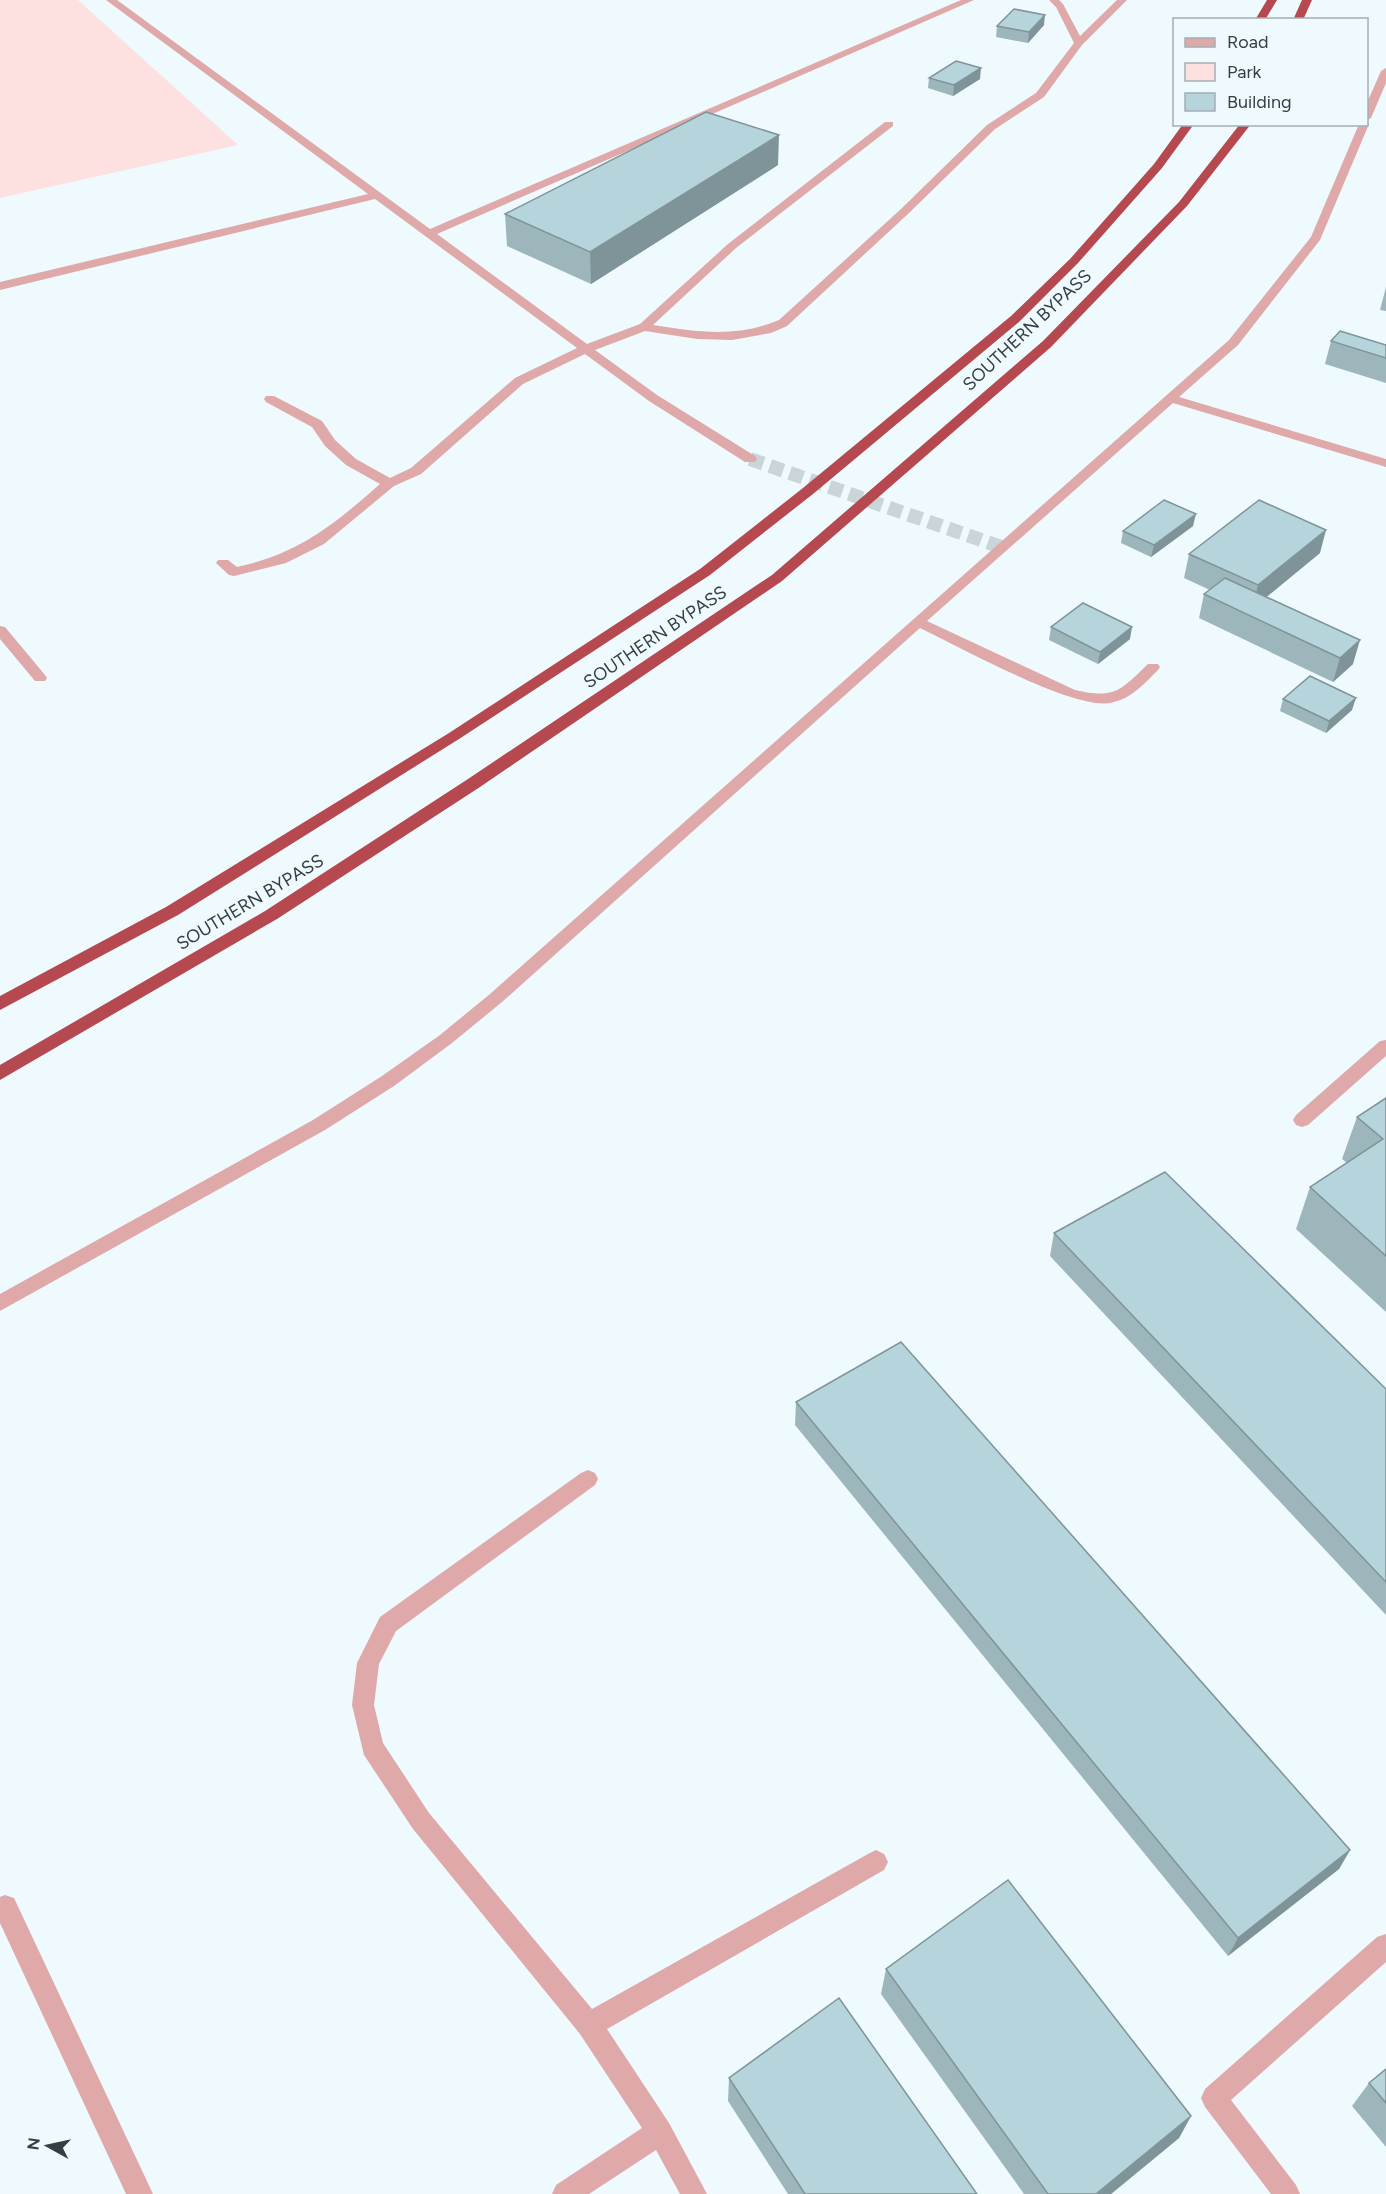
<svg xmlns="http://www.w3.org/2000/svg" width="1386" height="2194" font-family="Figtree,sans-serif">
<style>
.green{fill:#fce1e0}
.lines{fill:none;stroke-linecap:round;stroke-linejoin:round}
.minor-tunnel{stroke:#c9d5d8;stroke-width:14;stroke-dasharray:14 7;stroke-linecap:butt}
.minor{fill:#dfa9a9;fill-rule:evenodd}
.highway{fill:#b64950;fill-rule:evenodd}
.wall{fill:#9db6bc}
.shaded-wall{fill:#7f9499}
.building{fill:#b6d4db;stroke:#7f9499;stroke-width:1.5}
.labels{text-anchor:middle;stroke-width:5;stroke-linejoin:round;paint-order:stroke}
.street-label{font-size:18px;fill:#333f42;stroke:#eefafd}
</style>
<rect width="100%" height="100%" fill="#eefafd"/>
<!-- green -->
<path class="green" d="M 0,0 L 78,0 L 238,145 L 0,198 Z"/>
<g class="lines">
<!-- minor-tunnel -->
<path class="minor-tunnel" d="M 750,459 L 1004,548"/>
<!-- minor -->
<path class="minor" d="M 106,0 L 117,0 L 430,229 L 961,0 L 974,0 L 437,234 L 587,344 L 640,324 L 728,244 L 885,122 L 893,122 L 893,126 L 736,248 L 653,325 C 697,332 737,338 779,320 L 901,209 L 987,125 L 1036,93 L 1074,43 L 1056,7 L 1049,0 L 1059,0 L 1063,4 L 1080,36 L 1117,0 L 1127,0 L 1082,45 L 1044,97 L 995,129 L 909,213 L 787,326 L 771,333 L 732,340 L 697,339 L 645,331 L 595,350 L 657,395 L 755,456 L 757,459 L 755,462 L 745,462 L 649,401 L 585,354 L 523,384 L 421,474 L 394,486 L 324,544 L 286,563 L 234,576 L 229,575 L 216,563 L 218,560 L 228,560 L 237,567 C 298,554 335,524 380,484 L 346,465 L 325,446 L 312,427 L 266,402 L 264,399 L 266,396 L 274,396 L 322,421 L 335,440 L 356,459 L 390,478 L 411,468 L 515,378 L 577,348 L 375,199 L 0,290 L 0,282 L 368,194 Z
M 1386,68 L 1386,83 L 1371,118 L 1366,121 L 1366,105 L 1381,71 Z
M 1366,121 L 1369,124 L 1320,240 L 1238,345 L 1179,397 L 1386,459 L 1386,467 L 1173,403 L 927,621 L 1075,690 C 1115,699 1120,691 1148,664 L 1158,664 L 1160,667 L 1158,670 C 1144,684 1131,699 1110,703 C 1071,709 960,647 920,628 L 502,1002 L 452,1043 L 394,1086 L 325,1130 L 0,1311 L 0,1294 L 313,1120 L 382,1076 L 440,1035 L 490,994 L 1229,340 L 1311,237 L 1359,124 L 1366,124 Z
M 0,626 L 5,627 L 45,675 L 47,678 L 45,681 L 35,681 L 0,639 Z
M 1386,1040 L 1386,1056 L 1308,1125 L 1302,1127 L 1296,1125 L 1293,1120 L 1296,1115 L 1380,1041 Z
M 588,1470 L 595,1473 L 598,1479 L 595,1485 L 396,1631 L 379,1664 L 374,1705 L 383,1743 L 429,1813 L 592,2009 L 868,1854 L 876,1850 L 884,1854 L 888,1862 L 884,1870 L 607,2029 L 669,2123 L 707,2194 L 680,2194 L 656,2150 L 589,2194 L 552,2194 L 556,2185 L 642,2128 L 580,2034 L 413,1829 L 364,1755 L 352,1705 L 357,1663 L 380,1617 L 581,1473 Z
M 5,1895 L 14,1898 L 153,2194 L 126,2194 L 0,1923 L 0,1897 Z
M 1386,1934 L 1386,1962 L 1231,2100 L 1296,2185 L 1300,2194 L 1271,2194 L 1205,2107 L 1201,2098 L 1205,2089 L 1377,1937 Z"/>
<!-- highway -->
<path class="highway" d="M 1267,0 L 1277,0 L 1265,20 L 1255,20 Z
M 1302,0 L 1312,0 L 1303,20 L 1293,20 Z
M 1183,124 L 1194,124 L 1162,168 L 1078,263 L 1019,322 L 813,494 L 710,575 L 459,739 L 178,915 L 0,1010 L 0,996 L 166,907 L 449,733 L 700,569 L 803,488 L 1011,316 L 1070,259 L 1154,164 Z
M 1240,124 L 1251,124 L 1187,206 L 1051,347 L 782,581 L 480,787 L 277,919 L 0,1080 L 0,1065 L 265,911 L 468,779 L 772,575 L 1043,341 L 1179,202 Z"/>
</g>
<!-- wall -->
<path class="wall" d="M 1044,25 L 1028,43 L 996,37 L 997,26 Z
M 929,78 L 980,79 L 953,96 L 928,88 Z
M 778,165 L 591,284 L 507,246 L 505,214 Z
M 1386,287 L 1386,311 L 1380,310 Z
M 1331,341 L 1386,345 L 1386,383 L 1325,364 Z
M 1193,526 L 1151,557 L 1121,543 L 1123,531 Z
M 1320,553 L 1266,597 L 1353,664 L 1333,682 L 1199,618 L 1204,594 L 1210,590 L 1184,578 L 1189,554 Z
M 1051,627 L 1130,639 L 1098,664 L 1049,640 Z
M 1283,699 L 1352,710 L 1326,733 L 1280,711 Z
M 1386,1098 L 1386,1312 L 1296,1229 L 1310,1187 L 1347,1163 L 1342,1159 L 1357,1117 Z
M 1054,1233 L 1386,1389 L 1386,1615 L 1050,1256 Z
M 796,1402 L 1350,1850 L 1339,1869 L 1228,1956 L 795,1425 Z
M 886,1969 L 1191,2116 L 1179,2138 L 1111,2194 L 1024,2194 L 881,1994 Z
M 1386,2069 L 1386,2147 L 1352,2106 L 1369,2083 Z
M 729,2078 L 977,2194 L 788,2194 L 728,2101 Z"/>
<!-- shaded-wall -->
<path class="shaded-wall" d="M 1045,15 L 1044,25 L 1028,43 L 1029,32 Z
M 981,68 L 980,79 L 953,96 L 954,85 Z
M 779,135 L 778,165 L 591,284 L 590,252 Z
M 1196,514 L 1193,526 L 1151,557 L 1154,545 Z
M 1326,530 L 1320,553 L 1252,609 L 1258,585 Z
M 1132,627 L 1130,639 L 1098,664 L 1100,652 Z
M 1360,640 L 1353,664 L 1333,682 L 1340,658 Z
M 1356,698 L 1352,710 L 1326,733 L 1329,721 Z
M 1350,1850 L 1339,1869 L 1228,1956 L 1238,1938 Z
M 1191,2116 L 1179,2138 L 1111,2194 L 1096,2194 Z"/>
<!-- building -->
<path class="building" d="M 1014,9 L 1045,15 L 1029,32 L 997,26 Z
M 956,61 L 981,68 L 954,85 L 929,78 Z
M 706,112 L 779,135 L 590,252 L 505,214 Z
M 1340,331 L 1386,345 L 1386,358 L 1331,341 Z
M 1164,500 L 1196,514 L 1154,545 L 1123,531 Z
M 1259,500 L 1326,530 L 1258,585 L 1189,554 Z
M 1225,578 L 1360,640 L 1340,658 L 1204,594 Z
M 1083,603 L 1132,627 L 1100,652 L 1051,627 Z
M 1310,676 L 1356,698 L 1329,721 L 1283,699 Z
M 1386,1098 L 1386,1256 L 1310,1187 L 1383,1139 L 1357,1117 Z
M 1165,1172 L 1386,1389 L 1386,1582 L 1054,1233 Z
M 901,1342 L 1350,1850 L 1238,1938 L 796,1402 Z
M 1008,1880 L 1191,2116 L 1096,2194 L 1048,2194 L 886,1969 Z
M 839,1998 L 977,2194 L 805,2194 L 729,2078 Z
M 1386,2069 L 1386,2103 L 1369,2083 Z"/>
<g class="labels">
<!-- street labels -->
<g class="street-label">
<text transform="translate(1027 330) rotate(-43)" y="6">SOUTHERN BYPASS</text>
<text transform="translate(655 637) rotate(-34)" y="6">SOUTHERN BYPASS</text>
<text transform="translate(250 902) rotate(-31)" y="6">SOUTHERN BYPASS</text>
</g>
</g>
<!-- legend -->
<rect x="1173" y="18" width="195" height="108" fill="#eefafd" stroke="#a3afb2" stroke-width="1.5"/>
<rect x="1185" y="38" width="30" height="9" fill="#dfa9a9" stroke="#a3afb2" stroke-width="1.5"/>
<text x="1227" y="48" font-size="18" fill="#333f42">Road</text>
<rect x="1185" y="63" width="30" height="18" fill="#fce1e0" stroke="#a3afb2" stroke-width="1.5"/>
<text x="1227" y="78" font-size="18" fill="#333f42">Park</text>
<rect x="1185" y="93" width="30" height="18" fill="#b6d4db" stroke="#a3afb2" stroke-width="1.5"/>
<text x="1227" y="108" font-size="18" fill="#333f42">Building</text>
<!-- north arrow -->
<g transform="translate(48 2146) rotate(278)" stroke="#eefafd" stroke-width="4.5" paint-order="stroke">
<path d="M0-4.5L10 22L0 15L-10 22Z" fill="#333f42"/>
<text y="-9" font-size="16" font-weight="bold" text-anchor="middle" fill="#333f42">N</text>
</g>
</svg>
